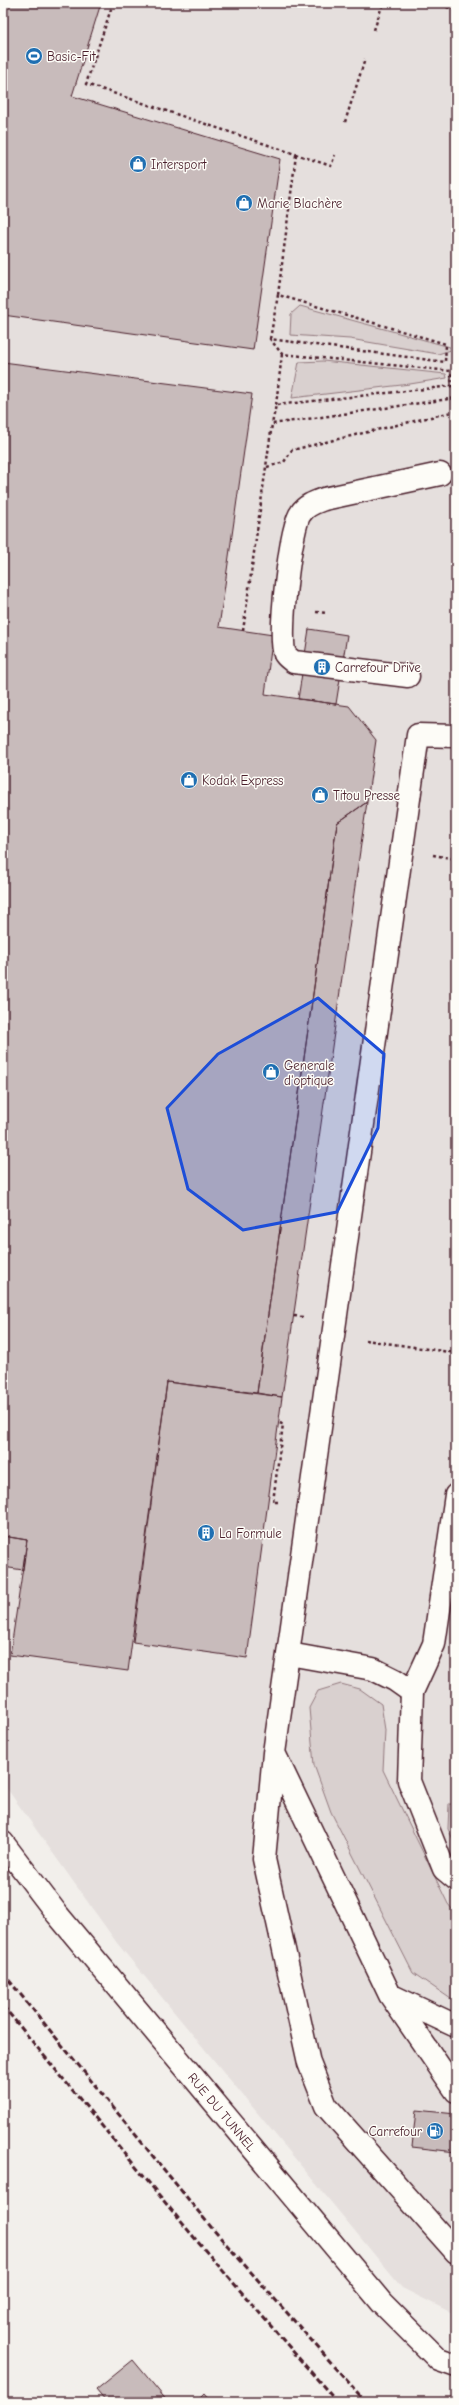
<svg xmlns="http://www.w3.org/2000/svg" width="459" height="2405" font-family="'Comic Neue',sans-serif">
<style>
.built{fill:#e5dfdd}
.green{fill:#d9d0cf;stroke:#92787d}
.building{fill:#c8bbbb;stroke:#4a1f2b}
.lines{fill:none;stroke-linecap:round;stroke-linejoin:round}
.lane-casing{stroke:#4a1f2b;stroke-width:25}
.street-casing{stroke:#4a1f2b;stroke-width:25}
.path{stroke:#4a1f2b;stroke-width:2.5;stroke-dasharray:3 3;stroke-linecap:butt}
.lane{stroke:#fdfcf7;stroke-width:22}
.street{stroke:#fdfcf7;stroke-width:22}
.rail{stroke:#4a1f2b;stroke-width:3;stroke-dasharray:6 3;stroke-linecap:butt}
.marked{fill:#1d4ed8;fill-opacity:0.2;stroke:#1d4ed8;stroke-width:3;stroke-linejoin:round}
.labels{text-anchor:middle;stroke-width:3;stroke-linejoin:round;paint-order:stroke}
.poi-label{font-size:13px;fill:#4a1f2b;stroke:#fdfcf7;text-anchor:start}
.street-label{font-size:13px;fill:#4a1f2b;stroke:#fdfcf7}
</style>
<rect width="100%" height="100%" fill="#f2efeb"/>
<filter id="ink" filterUnits="userSpaceOnUse"><feTurbulence type="fractalNoise" baseFrequency=".025" numOctaves="2"/><feDisplacementMap in="SourceGraphic" scale="8" xChannelSelector="R" yChannelSelector="G"/><feConvolveMatrix kernelMatrix="1 2 1 2 8 2 1 2 1" color-interpolation-filters="sRGB"/></filter>
<g filter="url(#ink)">
<!-- built -->
<path class="built" d="M 3,3 L 456,3 L 456,2315 L 402,2288 L 117,1943 L 3,1783 Z"/>
<!-- green -->
<path class="green" d="M 300,306 L 450,347 L 451,350 L 438,354 L 350,339 L 290,335 L 291,314 Z
M 323,361 L 446,374 L 447,378 L 410,384 L 292,398 L 299,362 Z
M 341,1684 L 360,1689 L 381,1704 L 385,1730 L 383,1770 L 448,1904 L 456,1914 L 456,1997 L 451,1999 L 413,1973 L 331,1812 L 314,1765 L 309,1708 L 318,1691 Z
M 449,1804 L 456,1804 L 456,1845 L 448,1829 Z"/>
<!-- building -->
<path class="building" d="M 3,3 L 101,3 L 72,96 L 280,159 L 253,350 L 3,315 Z
M 3,362 L 252,394 L 219,627 L 273,635 L 265,694 L 349,706 L 376,740 L 367,802 L 337,823 L 257,1393 L 167,1382 L 128,1671 L 10,1655 L 27,1540 L 3,1536 Z
M 309,629 L 347,635 L 336,704 L 298,699 Z
M 367,802 L 282,1397 L 257,1393 L 337,823 Z
M 167,1382 L 282,1397 L 247,1658 L 133,1642 Z
M 3,1536 L 27,1540 L 23,1570 L 3,1567 Z
M 416,2110 L 456,2114 L 456,2152 L 412,2147 Z
M 133,2360 L 168,2402 L 106,2402 L 96,2390 Z
M 204,2394 L 211,2402 L 196,2402 Z"/>
<g class="lines">
<!-- lane casing -->
<g class="lane-casing">
<path id="lane" d="M 408,676 L 294,662 C 291,660 287,657 285,654 C 278,638 290,526 301,513 C 306,505 316,502 324,499 L 440,474
M 456,736 L 418,735 L 274,1753 L 264,1859 L 309,2063 L 326,2106 L 456,2252
M 289,1654 L 373,1669 L 395,1680 L 412,1692 L 409,1781 L 444,1869 L 456,1879
M 412,1692 L 434,1644 L 456,1495
M 274,1753 L 390,1995 L 456,2091
M 390,1995 L 456,2026"/>
</g>
<!-- street casing -->
<g class="street-casing">
<g id="street">
<path id="s1" d="M 3,1843 L 57,1914 L 382,2303 L 439,2360 L 456,2366"/>
</g>
</g>
<!-- path -->
<path class="path" d="M 113,3 L 86,84 L 331,166 L 335,155
M 435,3 L 456,10
M 374,30 L 383,3
M 345,122 L 365,59
M 296,155 L 278,295 L 446,344 L 445,362 L 270,339 L 282,354 L 451,371 L 452,386 L 276,405 L 272,424 L 456,398
M 270,339 L 278,295
M 276,405 L 282,354
M 267,467 L 284,462 L 292,450 L 456,411
M 316,612 L 327,613
M 243,631 L 272,424
M 433,855 L 456,859
M 294,1316 L 303,1317
M 365,1340 L 456,1353
M 278,1502 L 273,1502 L 283,1424 L 279,1423"/>
<!-- lane -->
<use href="#lane" class="lane"/>
<!-- street -->
<use href="#street" class="street"/>
<!-- rail -->
<path class="rail" d="M 3,1973 L 211,2227 L 366,2402
M 3,2006 L 197,2241 L 337,2402"/>
</g>
</g>
<!-- marked area -->
<path class="marked" d="M 318,998 L 384,1054 L 378,1128 L 337,1212 L 243,1230 L 188,1189 L 167,1108 L 218,1054 Z"/>
<!-- icons -->
<defs>
<g id="stadium-disc" transform="scale(0.9)"><circle r="9.5" fill="#1f6fb2" stroke="#fdfcf7"/><path d="M0-5a6.5 5 0 1 0 0 10a6.5 5 0 1 0 0-10ZM-3.5-1.8h7v3.6h-7Z" fill="#fff"/></g>
<g id="shop-disc" transform="scale(0.9)"><circle r="9.5" fill="#1f6fb2" stroke="#fdfcf7"/><path d="M-5-2.5h2.3a2.7 3.5 0 0 1 5.4 0H5L5.5 6h-11ZM-1.5-2.5h3a1.5 2.3 0 0 0-3 0Z" fill="#fff"/></g>
<g id="building-disc" transform="scale(0.9)"><circle r="9.5" fill="#1f6fb2" stroke="#fdfcf7"/><path d="M-4-6H4V6H1V3H-1V6H-4ZM-2.5-4.3h1.7v1.8h-1.7ZM.8-4.3h1.7v1.8H.8ZM-2.5-1h1.7V.8h-1.7ZM.8-1h1.7V.8H.8Z" fill="#fff"/></g>
<g id="fuel-disc" transform="scale(0.9)"><circle r="9.5" fill="#1f6fb2" stroke="#fdfcf7"/><path d="M-5.5-6h7V0h2V4h1.3V-2.5L3-4.5l.8-.8L6-3V5H2.5V1h-1V6h-7ZM-4.2-4.7v3.2H.2V-4.7Z" fill="#fff"/></g>
</defs>
<g fill-rule="evenodd">
<use href="#stadium-disc" x="34" y="56"/>
<use href="#shop-disc" x="138" y="164"/>
<use href="#shop-disc" x="244" y="203"/>
<use href="#building-disc" x="322" y="667"/>
<use href="#shop-disc" x="189" y="780"/>
<use href="#shop-disc" x="320" y="795"/>
<use href="#shop-disc" x="271" y="1072"/>
<use href="#building-disc" x="206" y="1533"/>
<use href="#fuel-disc" x="435" y="2131"/>
</g>
<g class="labels">
<!-- poi labels -->
<g class="poi-label">
<text x="47" y="61">Basic-Fit</text>
<text x="151" y="169">Intersport</text>
<text x="257" y="208">Marie Blachère</text>
<text x="335" y="672">Carrefour Drive</text>
<text x="202" y="785">Kodak Express</text>
<text x="333" y="800">Titou Presse</text>
<text x="284" y="1070">Generale<tspan x="284" dy="15">d'optique</tspan></text>
<text x="219" y="1538">La Formule</text>
<text x="422" y="2136" text-anchor="end">Carrefour</text>
</g>
<!-- street labels -->
<g class="street-label">
<text dy="5" stroke="none"><textPath href="#s1" startOffset="347">RUE DU TUNNEL</textPath></text>
</g>
</g>
<!-- margin -->
<rect width="459" height="2405" fill="none" stroke="#fdfcf7" stroke-width="16"/>
<rect x="8" y="8" width="443" height="2389" fill="none" stroke="#4a1f2b" stroke-width="1.5" filter="url(#ink)"/>
</svg>
